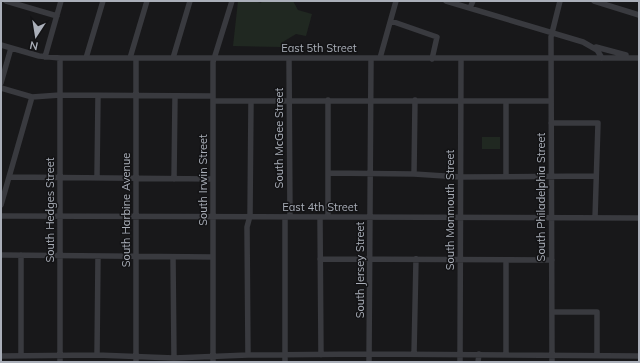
<svg xmlns="http://www.w3.org/2000/svg" width="640" height="363" font-family="Mulish,sans-serif">
<style>
.green{fill:#202821}
.lines{fill:none;stroke-linecap:round;stroke-linejoin:round}
.minor{stroke:#393a3f;stroke-width:5.5}
.labels{text-anchor:middle;stroke-width:3;stroke-linejoin:round;paint-order:stroke}
.street-label{font-size:11px;fill:#aaafb9;stroke:#131315}
</style>
<rect width="100%" height="100%" fill="#18181a"/>
<!-- green -->
<path class="green" d="M 238,1 L 255,1 L 261,3 L 262,1 L 293,1 L 298,10 L 312,14 L 306,36 L 296,34 L 281,43 L 281,47 L 233,46 Z
M 482,137 L 500,137 L 500,149 L 482,149 Z"/>
<g class="lines">
<!-- minor -->
<path class="minor" d="M 6,1 L 57,16
M 446,1 L 583,42 L 597,50 L 602,58
M 594,1 L 639,15
M 470,8 L 473,1
M 391,21 L 437,37 L 432,59
M 1,45 L 39,56 L 60,58 L 639,58
M 596,47 L 626,55
M 45,57 L 61,1
M 60,58 L 60,362
M 86,58 L 103,1
M 130,58 L 147,1
M 173,58 L 190,1
M 289,58 L 290,217
M 380,58 L 396,1
M 1,83 L 11,48
M 1,88 L 32,97 L 60,95 L 213,96
M 328,100 L 328,217
M 213,101 L 551,101
M 551,123 L 598,123 L 595,218
M 328,173 L 414,174 L 460,177 L 596,176
M 414,174 L 415,100
M 97,176 L 98,96
M 9,177 L 213,179
M 506,177 L 506,101
M 174,179 L 175,96
M 1,205 L 32,97
M 1,216 L 639,218
M 285,217 L 285,362
M 320,217 L 321,355
M 1,255 L 213,257
M 173,257 L 174,358
M 320,259 L 552,260
M 506,260 L 506,354
M 552,312 L 597,312 L 597,355
M 414,354 L 416,259
M 97,355 L 98,256
M 248,355 L 247,227 L 250,216 L 251,101
M 1,356 L 97,355 L 174,358 L 248,355 L 369,354 L 639,356
M 21,356 L 21,255
M 136,362 L 136,58
M 213,362 L 213,62 L 232,1
M 369,362 L 371,59
M 460,362 L 461,59
M 478,362 L 479,354
M 552,362 L 551,37 L 560,1"/>
</g>
<g class="labels">
<!-- street labels -->
<g class="street-label">
<text x="319" y="52">East 5th Street</text>
<text transform="translate(279 138) rotate(-90)" y="4">South McGee Street</text>
<text transform="translate(203 180) rotate(-90)" y="4">South Irwin Street</text>
<text transform="translate(541 197) rotate(-90)" y="4">South Philadelphia Street</text>
<text x="320" y="211">East 4th Street</text>
<text transform="translate(50 210) rotate(-90)" y="4">South Hedges Street</text>
<text transform="translate(126 210) rotate(-90)" y="4">South Harbine Avenue</text>
<text transform="translate(450 210) rotate(-90)" y="4">South Monmouth Street</text>
<text transform="translate(360 270) rotate(-90)" y="4">South Jersey Street</text>
</g>
</g>
<!-- border -->
<rect width="640" height="363" fill="none" stroke="#aaafb9" stroke-width="4"/>
<!-- north arrow -->
<g transform="translate(36 36) rotate(192)" stroke="#131315" stroke-width="3" paint-order="stroke">
<path d="M0-3L7 15L0 10L-7 15Z" fill="#aaafb9"/>
<text y="-6" font-size="11" font-weight="bold" text-anchor="middle" fill="#aaafb9">N</text>
</g>
</svg>
